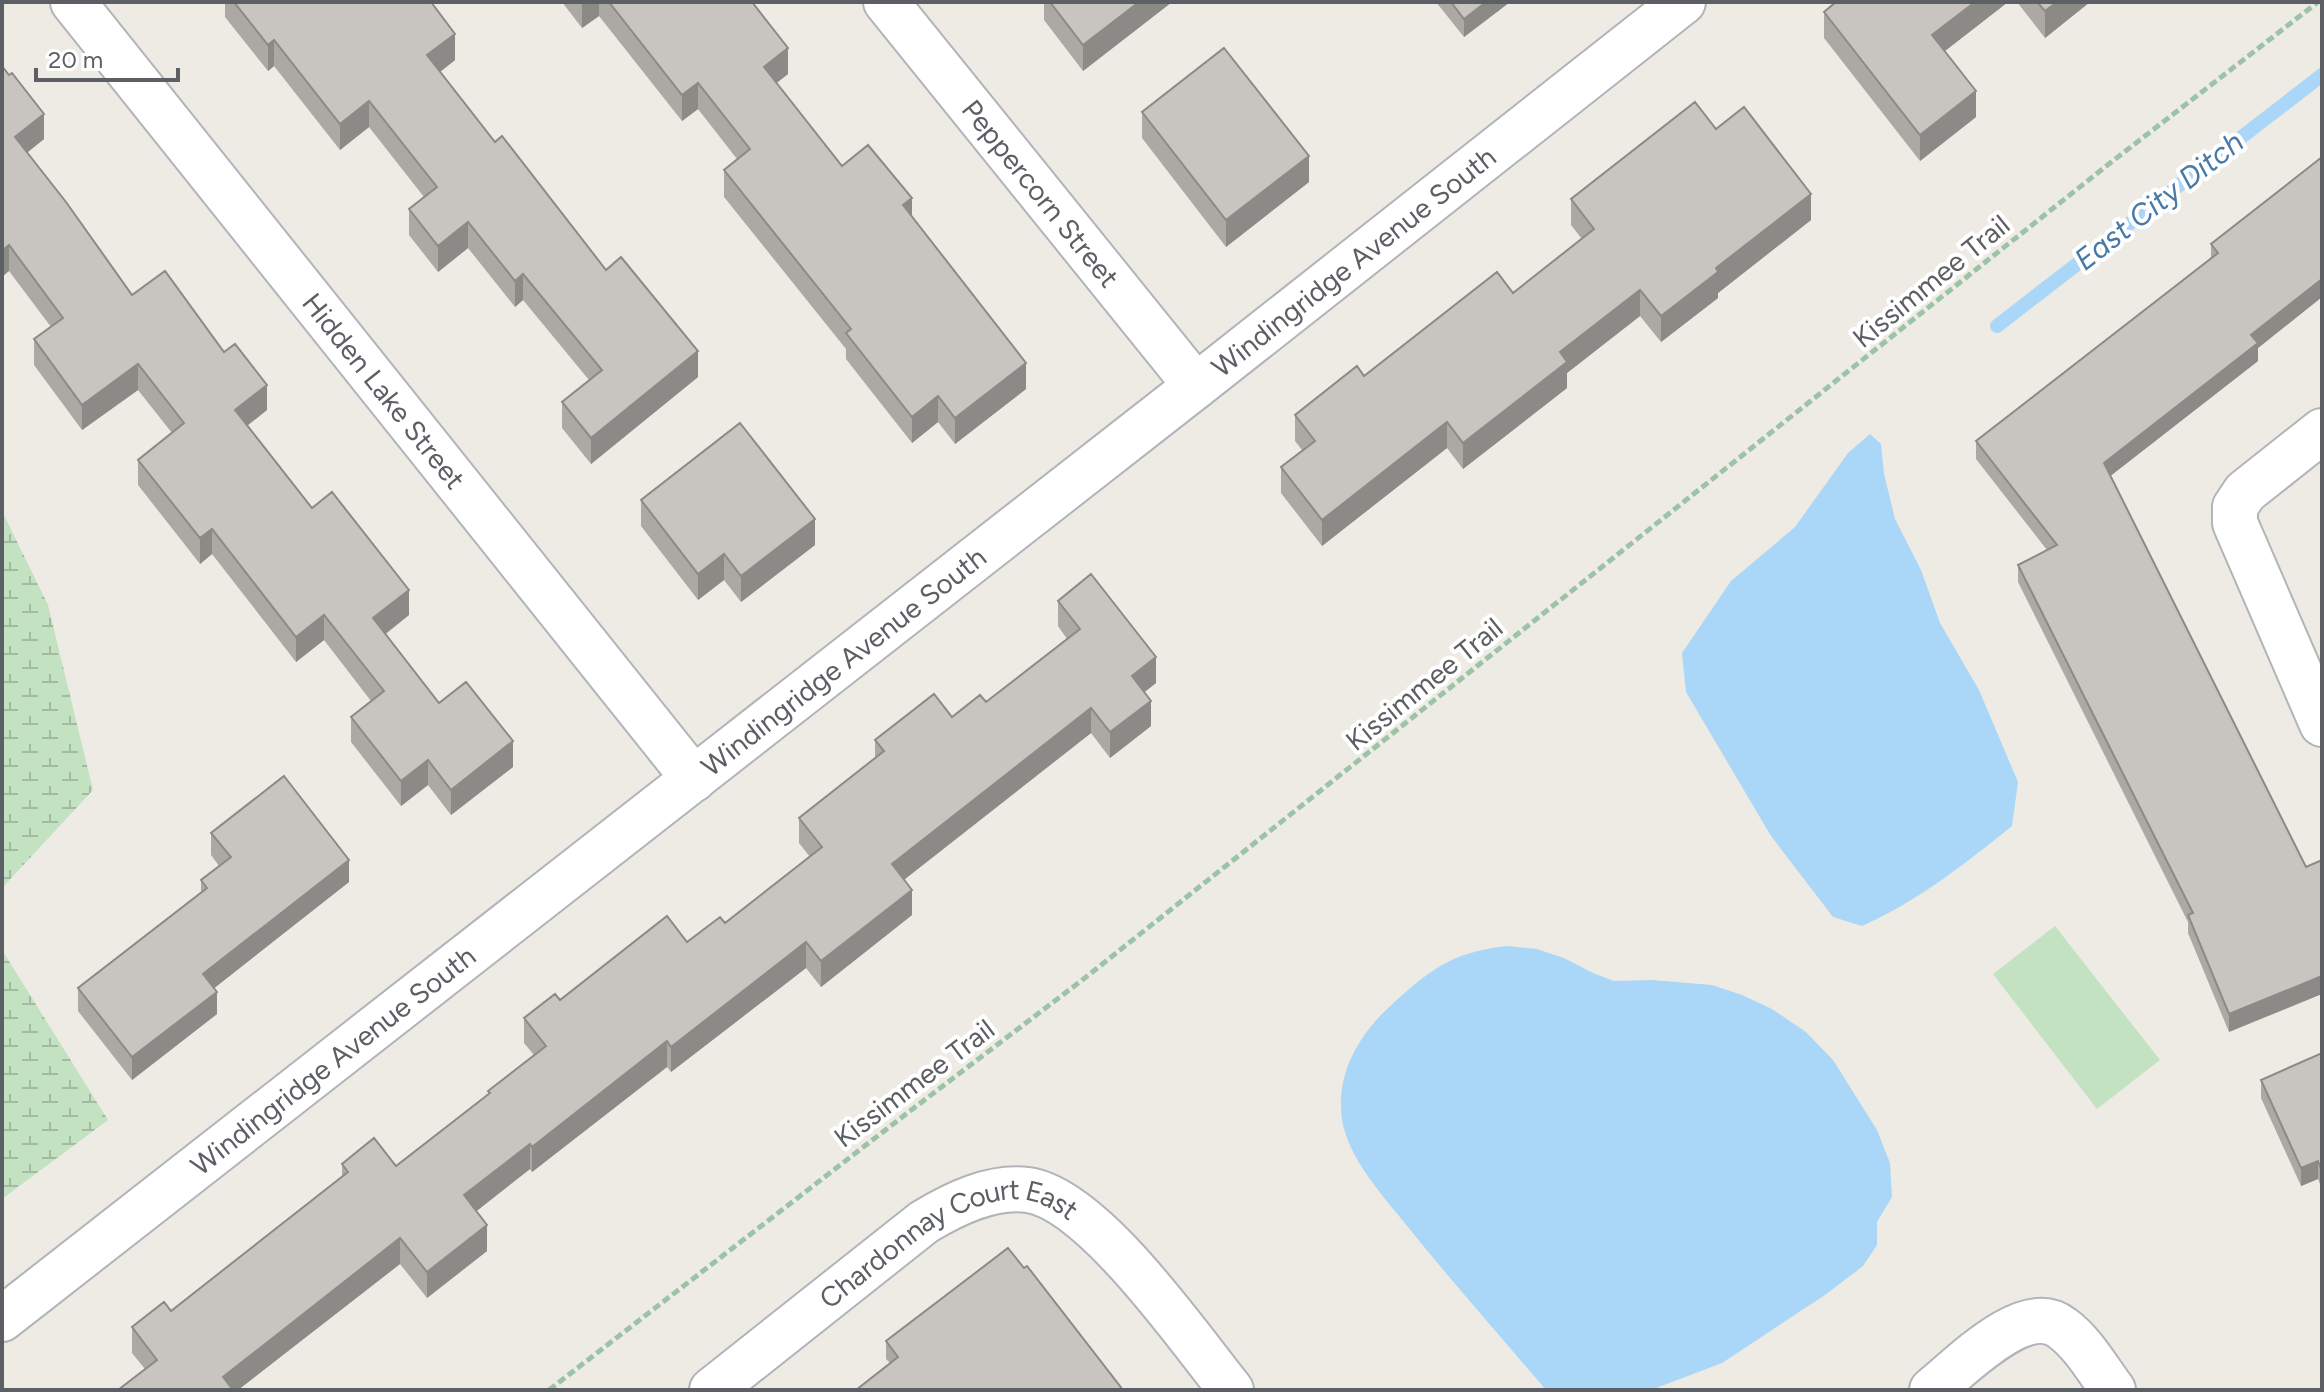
<svg xmlns="http://www.w3.org/2000/svg" width="2324" height="1392" font-family="Figtree,sans-serif">
<style>
.wetland{fill:url(#wetland-marsh)}
.pitch{fill:#c3e2c2}
.water{fill:#aad7f7}
.lines{fill:none;stroke-linecap:round;stroke-linejoin:round}
.stream{stroke:#aad7f7;stroke-width:14}
.minor-casing{stroke:#b1b4b8;stroke-width:48}
.path{stroke:#9cc3a6;stroke-width:5;stroke-dasharray:8 4;stroke-linecap:butt}
.minor{stroke:#fff;stroke-width:44}
.wall{fill:#aca9a5}
.shaded-wall{fill:#8c8a86}
.building{fill:#c8c5c0;stroke:#8c8a86;stroke-width:2}
.labels{text-anchor:middle;stroke-width:8;stroke-linejoin:round;paint-order:stroke}
.street-label{font-size:28px;fill:#5c5f63;stroke:#fff}
.water-label{font-size:30px;font-style:italic;fill:#4879a7;stroke:#fff}
</style>
<defs>
<pattern id="wetland-marsh" width="20" height="14" patternUnits="userSpaceOnUse" patternTransform="scale(2)"><rect width="20" height="14" fill="#c3e2c2"/><path d="M1 5h8M5 5V1M11 12h8M15 12V8" fill="none" stroke="#a2baa1"/></pattern>
</defs>
<rect width="100%" height="100%" fill="#edebe4"/>
<!-- wetland -->
<path class="wetland" d="M 2,511 L 48,605 L 93,790 L 2,888 Z
M 2,950 L 108,1120 L 2,1199 Z"/>
<!-- pitch -->
<path class="pitch" d="M 2055,926 L 2160,1060 L 2097,1109 L 1993,974 Z"/>
<!-- water -->
<path class="water" d="M 1870,434 L 1881,444 L 1884,474 L 1895,519 L 1921,570 L 1940,623 L 1979,690 L 2018,782 L 2012,826 C 1966,863 1917,902 1862,926 L 1833,917 L 1771,836 L 1686,692 L 1682,653 L 1731,581 L 1795,527 L 1848,453 Z
M 1507,946 L 1537,949 L 1564,958 L 1593,973 L 1614,981 L 1652,980 L 1712,985 L 1742,995 L 1772,1009 L 1806,1032 L 1833,1060 L 1877,1130 L 1890,1163 L 1892,1197 L 1877,1222 L 1877,1245 L 1863,1266 L 1825,1295 L 1722,1363 L 1651,1390 L 1546,1390 C 1500,1336 1453,1283 1408,1227 C 1384,1197 1352,1163 1343,1125 C 1334,1080 1355,1040 1386,1010 C 1427,972 1450,952 1507,946 Z"/>
<g class="lines">
<!-- stream -->
<path class="stream" d="M 1997,326 L 2322,75"/>
<!-- minor casing -->
<g class="minor-casing">
<g id="minor">
<path id="s1" d="M 73,2 L 694,779"/>
<path id="s2" d="M 886,2 L 1196,386"/>
<path d="M 2322,431 L 2245,492 L 2235,507 L 2235,523 L 2322,724"/>
<path id="s3" d="M 2,1319 L 1196,386 L 1683,2"/>
<path id="s4" d="M 712,1390 L 924,1222 C 954,1204 992,1185 1028,1190 C 1093,1199 1189,1338 1231,1390"/>
<path d="M 1932,1390 C 1961,1367 2025,1299 2062,1328 C 2083,1343 2098,1370 2113,1390"/>
</g>
</g>
<!-- path -->
<path class="path" d="M 549,1390 L 910,1111 L 1081,981 L 2105,167 L 2318,2"/>
<!-- minor -->
<use href="#minor" class="minor"/>
</g>
<!-- wall -->
<path class="wall" d="M 225,2 L 431,2 L 455,60 L 440,72 L 495,142 L 698,377 L 591,464 L 562,428 L 562,402 L 589,380 L 523,300 L 515,307 L 468,248 L 438,272 L 409,235 L 409,209 L 424,197 L 369,127 L 340,150 L 274,66 L 268,71 L 225,17 Z
M 562,2 L 752,2 L 788,74 L 776,83 L 842,166 L 912,217 L 1026,389 L 955,444 L 938,422 L 912,443 L 846,359 L 846,349 L 724,197 L 724,170 L 737,159 L 698,109 L 682,121 L 599,16 L 582,28 Z
M 1044,2 L 1172,2 L 1083,71 L 1044,20 Z
M 1436,2 L 1510,2 L 1464,37 Z
M 1836,2 L 2008,2 L 1945,51 L 1976,117 L 1920,161 L 1824,38 L 1824,12 Z
M 2017,2 L 2090,2 L 2045,38 Z
M 2,66 L 44,139 L 27,153 L 132,295 L 267,410 L 247,426 L 312,508 L 409,615 L 386,634 L 439,703 L 513,767 L 451,815 L 428,785 L 401,806 L 351,742 L 351,717 L 371,701 L 324,640 L 296,662 L 212,554 L 200,564 L 138,485 L 138,460 L 172,433 L 138,390 L 82,430 L 34,365 L 34,339 L 51,327 L 9,271 Z
M 1142,112 L 1309,182 L 1226,247 L 1142,138 Z
M 1716,129 L 1811,220 L 1718,293 L 1718,298 L 1661,342 L 1640,316 L 1567,373 L 1567,388 L 1463,469 L 1447,448 L 1322,546 L 1281,493 L 1281,467 L 1302,450 L 1295,441 L 1295,415 L 1513,293 L 1582,239 L 1571,225 L 1571,199 Z
M 2322,157 L 2322,297 L 2258,348 L 2258,361 L 2110,476 L 2306,867 L 2229,1032 L 2188,933 L 2188,922 L 2018,582 L 2018,565 L 2047,550 L 1976,459 L 1976,441 L 2211,259 L 2211,244 Z
M 641,500 L 815,545 L 741,602 L 724,580 L 698,600 L 641,526 Z
M 1058,601 L 1156,683 L 1144,692 L 1151,726 L 1110,758 L 1091,733 L 904,880 L 912,915 L 821,987 L 806,968 L 671,1072 L 667,1067 L 532,1172 L 530,1169 L 476,1211 L 487,1251 L 427,1298 L 400,1264 L 238,1390 L 118,1390 L 145,1369 L 132,1353 L 132,1327 L 171,1311 L 342,1178 L 342,1164 L 396,1166 L 488,1094 L 488,1091 L 534,1055 L 524,1043 L 524,1018 L 560,1000 L 687,942 L 725,923 L 810,857 L 799,843 L 799,818 L 875,759 L 875,740 L 952,717 L 986,702 L 1067,639 L 1058,626 Z
M 211,833 L 349,882 L 214,988 L 217,1014 L 132,1080 L 78,1011 L 78,988 L 201,892 L 201,880 L 219,866 L 211,855 Z
M 2322,1053 L 2322,1189 L 2318,1179 L 2301,1186 L 2261,1098 L 2261,1080 Z
M 1024,1268 L 890,1363 L 886,1359 L 886,1341 Z"/>
<!-- shaded-wall -->
<path class="shaded-wall" d="M 582,2 L 599,2 L 599,16 L 582,28 Z
M 1139,2 L 1172,2 L 1083,71 L 1083,45 Z
M 1486,2 L 1510,2 L 1464,37 L 1464,19 Z
M 1975,2 L 2008,2 L 1932,61 L 1932,35 Z
M 2057,2 L 2090,2 L 2045,38 L 2045,11 Z
M 455,34 L 455,60 L 427,82 L 427,55 Z
M 274,40 L 274,66 L 268,71 L 268,45 Z
M 788,48 L 788,74 L 764,93 L 764,67 Z
M 698,83 L 698,109 L 682,121 L 682,95 Z
M 1976,91 L 1976,117 L 1920,161 L 1920,135 Z
M 369,101 L 369,127 L 340,150 L 340,124 Z
M 44,114 L 44,139 L 15,162 L 15,137 Z
M 1309,156 L 1309,182 L 1226,247 L 1226,220 Z
M 1811,194 L 1811,220 L 1718,293 L 1718,298 L 1661,342 L 1661,316 L 1716,268 Z
M 912,198 L 912,225 L 903,205 Z
M 468,222 L 468,248 L 438,272 L 438,246 Z
M 9,245 L 9,271 L 2,277 L 2,251 Z
M 523,274 L 523,300 L 515,307 L 515,281 Z
M 2322,279 L 2322,297 L 2258,348 L 2258,361 L 2104,481 L 2104,463 L 2251,335 Z
M 1640,290 L 1640,316 L 1567,373 L 1567,388 L 1463,469 L 1463,443 L 1560,352 Z
M 698,351 L 698,377 L 591,464 L 591,438 Z
M 1026,363 L 1026,389 L 955,444 L 955,418 Z
M 138,364 L 138,390 L 82,430 L 82,405 Z
M 267,385 L 267,410 L 235,435 L 235,410 Z
M 938,396 L 938,422 L 912,443 L 912,417 Z
M 1447,422 L 1447,448 L 1322,546 L 1322,520 Z
M 815,519 L 815,545 L 741,602 L 741,576 Z
M 212,529 L 212,554 L 200,564 L 200,538 Z
M 724,554 L 724,580 L 698,600 L 698,574 Z
M 409,590 L 409,615 L 373,643 L 373,618 Z
M 324,615 L 324,640 L 296,662 L 296,637 Z
M 1156,657 L 1156,683 L 1132,702 L 1132,676 Z
M 1151,701 L 1151,726 L 1110,758 L 1110,732 Z
M 1091,708 L 1091,733 L 892,889 L 892,864 Z
M 513,741 L 513,767 L 451,815 L 451,790 Z
M 428,760 L 428,785 L 401,806 L 401,781 Z
M 349,860 L 349,882 L 203,997 L 203,974 Z
M 912,890 L 912,915 L 821,987 L 821,961 Z
M 806,942 L 806,968 L 671,1072 L 671,1047 Z
M 2322,976 L 2322,994 L 2229,1032 L 2229,1014 Z
M 217,992 L 217,1014 L 132,1080 L 132,1057 Z
M 667,1041 L 667,1067 L 532,1172 L 532,1147 Z
M 530,1144 L 530,1169 L 464,1221 L 464,1195 Z
M 2318,1161 L 2318,1179 L 2301,1186 L 2301,1168 Z
M 487,1225 L 487,1251 L 427,1298 L 427,1272 Z
M 400,1238 L 400,1264 L 238,1390 L 223,1390 L 223,1377 Z"/>
<!-- building -->
<path class="building" d="M 234,2 L 431,2 L 455,34 L 427,55 L 495,142 L 502,136 L 606,270 L 621,257 L 698,351 L 591,438 L 562,402 L 602,370 L 523,274 L 515,281 L 468,222 L 438,246 L 409,209 L 437,187 L 369,101 L 340,124 L 274,40 L 268,45 Z
M 609,2 L 752,2 L 788,48 L 764,67 L 842,166 L 868,145 L 912,198 L 903,205 L 1026,363 L 955,418 L 938,396 L 912,417 L 846,333 L 851,329 L 724,170 L 750,149 L 698,83 L 682,95 Z
M 1050,2 L 1139,2 L 1083,45 Z
M 1451,2 L 1486,2 L 1464,19 Z
M 1836,2 L 1975,2 L 1932,35 L 1976,91 L 1920,135 L 1824,12 Z
M 2037,2 L 2057,2 L 2045,11 Z
M 1224,48 L 1309,156 L 1226,220 L 1142,112 Z
M 2,66 L 9,75 L 12,73 L 44,114 L 15,137 L 66,202 L 132,295 L 165,271 L 224,352 L 235,344 L 267,385 L 235,410 L 312,508 L 332,492 L 409,590 L 373,618 L 439,703 L 466,682 L 513,741 L 451,790 L 428,760 L 401,781 L 351,717 L 384,691 L 324,615 L 296,637 L 212,529 L 200,538 L 138,460 L 184,423 L 138,364 L 82,405 L 34,339 L 63,318 L 9,245 L 2,251 Z
M 1695,102 L 1716,129 L 1744,107 L 1811,194 L 1716,268 L 1718,272 L 1661,316 L 1640,290 L 1560,352 L 1567,362 L 1463,443 L 1447,422 L 1322,520 L 1281,467 L 1315,441 L 1295,415 L 1357,366 L 1364,376 L 1497,272 L 1513,293 L 1594,229 L 1571,199 Z
M 2322,157 L 2322,279 L 2251,335 L 2258,343 L 2104,463 L 2306,867 L 2322,860 L 2322,976 L 2229,1014 L 2188,915 L 2193,913 L 2018,565 L 2057,545 L 1976,441 L 2218,253 L 2211,244 Z
M 740,423 L 815,519 L 741,576 L 724,554 L 698,574 L 641,500 Z
M 1091,574 L 1156,657 L 1132,676 L 1151,701 L 1110,732 L 1091,708 L 892,864 L 912,890 L 821,961 L 806,942 L 671,1047 L 667,1041 L 532,1147 L 530,1144 L 464,1195 L 487,1225 L 427,1272 L 400,1238 L 223,1377 L 233,1390 L 118,1390 L 157,1360 L 132,1327 L 164,1302 L 171,1311 L 348,1172 L 342,1164 L 374,1138 L 396,1166 L 490,1093 L 488,1091 L 546,1046 L 524,1018 L 555,994 L 560,1000 L 667,916 L 687,942 L 720,917 L 725,923 L 822,847 L 799,818 L 884,751 L 875,740 L 934,694 L 952,717 L 980,695 L 986,702 L 1080,629 L 1058,601 Z
M 284,776 L 349,860 L 203,974 L 217,992 L 132,1057 L 78,988 L 207,888 L 201,880 L 231,857 L 211,833 Z
M 2322,1053 L 2322,1171 L 2318,1161 L 2301,1168 L 2261,1080 Z
M 1008,1248 L 1024,1268 L 1027,1266 L 1123,1390 L 856,1390 L 898,1357 L 886,1341 Z"/>
<g class="labels">
<!-- street labels -->
<g class="street-label">
<text dy="10" stroke="none"><textPath href="#s2" startOffset="246">Peppercorn Street</textPath></text>
<text dy="10" stroke="none"><textPath href="#s3" startOffset="1716">Windingridge Avenue South</textPath></text>
<text transform="translate(1931 281) rotate(-39)" y="10">Kissimmee Trail</text>
<text dy="10" stroke="none"><textPath href="#s1" startOffset="498">Hidden Lake Street</textPath></text>
<text dy="10" stroke="none"><textPath href="#s3" startOffset="1068">Windingridge Avenue South</textPath></text>
<text transform="translate(1424 684) rotate(-39)" y="10">Kissimmee Trail</text>
<text dy="10" stroke="none"><textPath href="#s3" startOffset="420">Windingridge Avenue South</textPath></text>
<text transform="translate(914 1083) rotate(-37)" y="10">Kissimmee Trail</text>
<text dy="10" stroke="none"><textPath href="#s4" startOffset="288">Chardonnay Court East</textPath></text>
</g>
<!-- water labels -->
<g class="water-label">
<text transform="translate(2159 201) rotate(-38)" y="10">East City Ditch</text>
</g>
</g>
<!-- border -->
<rect width="2324" height="1392" fill="none" stroke="#5c5f63" stroke-width="8"/>
<!-- scale -->
<path d="M36 68v12h142v-12" fill="none" stroke="#5c5f63" stroke-width="4"/>
<text x="48" y="68" font-size="24" fill="#5c5f63" stroke="#ffffff" stroke-width="6" paint-order="stroke">20 m</text>
</svg>
